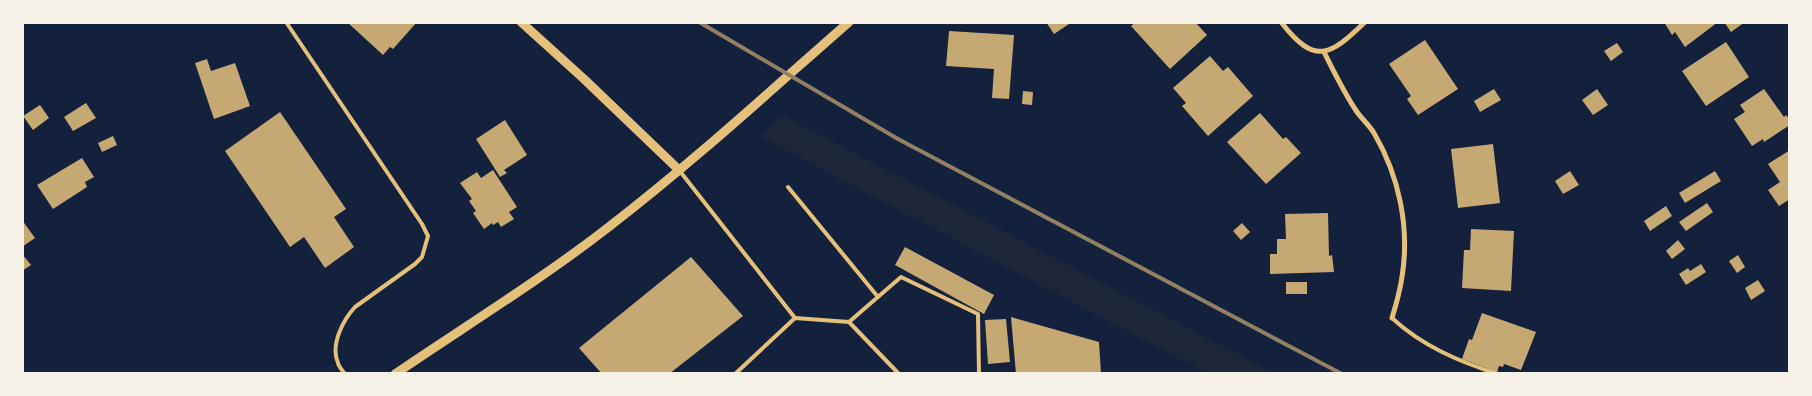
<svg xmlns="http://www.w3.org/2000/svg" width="1812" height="396" font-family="'Golos Text',sans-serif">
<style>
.green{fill:#1d2539}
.building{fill:#c6a872}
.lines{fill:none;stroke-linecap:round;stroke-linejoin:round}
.service{stroke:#e5c07b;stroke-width:4}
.minor{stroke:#e5c07b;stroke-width:5}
.tertiary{stroke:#e5c07b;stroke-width:9}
.rail{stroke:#918062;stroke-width:4}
</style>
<rect width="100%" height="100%" fill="#14213d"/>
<!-- green -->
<path class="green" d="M 782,115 L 1274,373 L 1206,373 L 761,137 Z"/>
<!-- building -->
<path class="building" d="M 347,22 L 417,22 L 393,49 L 390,47 L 383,55 Z
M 1046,22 L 1072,22 L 1054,34 Z
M 1136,22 L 1195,22 L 1207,35 L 1170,69 L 1131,26 Z
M 1664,22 L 1718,22 L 1685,47 L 1675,32 L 1672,35 Z
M 1724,22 L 1745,22 L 1731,32 Z
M 949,31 L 1014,35 L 1009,99 L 992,98 L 994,69 L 946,66 Z
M 1425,40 L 1458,89 L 1418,115 L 1407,99 L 1411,96 L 1389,64 Z
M 1726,42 L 1749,77 L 1706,106 L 1682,71 Z
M 1617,43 L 1623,52 L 1611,61 L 1604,51 Z
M 1210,56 L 1223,71 L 1228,67 L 1253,96 L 1208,136 L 1182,106 L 1186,103 L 1173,88 Z
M 207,59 L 211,71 L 235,63 L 250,106 L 214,119 L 195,63 Z
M 1494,89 L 1501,100 L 1480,112 L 1474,101 Z
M 1597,89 L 1608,105 L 1593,115 L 1582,100 Z
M 1764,89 L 1784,117 L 1786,115 L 1790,120 L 1790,125 L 1764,142 L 1763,139 L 1752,146 L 1734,119 L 1745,112 L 1740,105 Z
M 1023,91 L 1033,92 L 1032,105 L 1022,104 Z
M 86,103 L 96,118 L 73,131 L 64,117 Z
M 40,105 L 49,118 L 33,130 L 23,116 Z
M 280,112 L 346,209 L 334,217 L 354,247 L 325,268 L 304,237 L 290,247 L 225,151 Z
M 1260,113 L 1283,139 L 1286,137 L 1301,153 L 1266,184 L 1227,142 Z
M 505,120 L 527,155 L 504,170 L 507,173 L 500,177 L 476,139 Z
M 113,136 L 117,145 L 102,152 L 98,143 Z
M 1493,144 L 1500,203 L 1458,208 L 1451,149 Z
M 1790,150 L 1790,199 L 1779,206 L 1768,190 L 1780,182 L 1768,164 Z
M 82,158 L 94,177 L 85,182 L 87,187 L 53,209 L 37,185 Z
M 493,170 L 517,207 L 509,212 L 514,219 L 501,227 L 498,222 L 493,225 L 492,223 L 484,229 L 473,213 L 476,211 L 469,201 L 472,199 L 460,183 L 477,172 L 481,178 Z
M 1570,171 L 1579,185 L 1563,194 L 1555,181 Z
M 1715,171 L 1721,181 L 1685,203 L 1679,193 Z
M 1707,203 L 1713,212 L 1686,231 L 1679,222 Z
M 1666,206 L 1672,216 L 1650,231 L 1644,221 Z
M 1328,213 L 1329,256 L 1332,255 L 1334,272 L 1270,274 L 1270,254 L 1277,254 L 1277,239 L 1286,239 L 1285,214 Z
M 22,220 L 35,238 L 22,247 Z
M 1242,223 L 1250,232 L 1241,240 L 1233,231 Z
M 1471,229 L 1514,231 L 1511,291 L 1462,288 L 1464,250 L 1470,250 Z
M 1678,240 L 1685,249 L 1672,259 L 1666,251 Z
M 905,247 L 994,295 L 984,314 L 895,265 Z
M 22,254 L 31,265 L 22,271 Z
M 1738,255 L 1745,267 L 1737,273 L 1729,261 Z
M 691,257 L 743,316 L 669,374 L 602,374 L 579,348 Z
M 1701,264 L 1706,272 L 1686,285 L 1679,274 L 1688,268 L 1690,271 Z
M 1758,280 L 1765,291 L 1751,300 L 1745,288 Z
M 1286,282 L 1307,282 L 1307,294 L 1286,294 Z
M 1482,313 L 1536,332 L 1521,370 L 1504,364 L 1503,367 L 1499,366 L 1497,372 L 1462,359 L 1469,339 L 1472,340 Z
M 1011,317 L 1099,342 L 1101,374 L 1016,374 Z
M 1006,319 L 1010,362 L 988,364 L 985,320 Z"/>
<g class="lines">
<!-- service -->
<path class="service" d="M 286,22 L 422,224 L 428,236 L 422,257 L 415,264 L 355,307 C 343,320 330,345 338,363 C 339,367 342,370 345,374
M 679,170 L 795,318
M 788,187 L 878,297
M 1392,318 C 1422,346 1460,362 1498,374
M 849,322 L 901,277 L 978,314 L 979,374
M 735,374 L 795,318 L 849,322 L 899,374"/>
<!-- minor -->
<path class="minor" d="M 1281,22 C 1315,66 1330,56 1365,22
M 1324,52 C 1334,72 1344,93 1357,112 C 1362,119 1369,125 1374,133 C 1399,176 1410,227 1402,277 C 1400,291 1396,305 1392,318"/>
<!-- tertiary -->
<path class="tertiary" d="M 521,22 L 584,79 L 679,170
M 395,374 C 467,325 542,279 610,226 C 693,162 770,91 849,22"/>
<!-- rail -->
<path class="rail" d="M 699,22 L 898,139 L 1342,374"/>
</g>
<!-- border -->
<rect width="1812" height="396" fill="none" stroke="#f6f1e7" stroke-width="48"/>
</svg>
